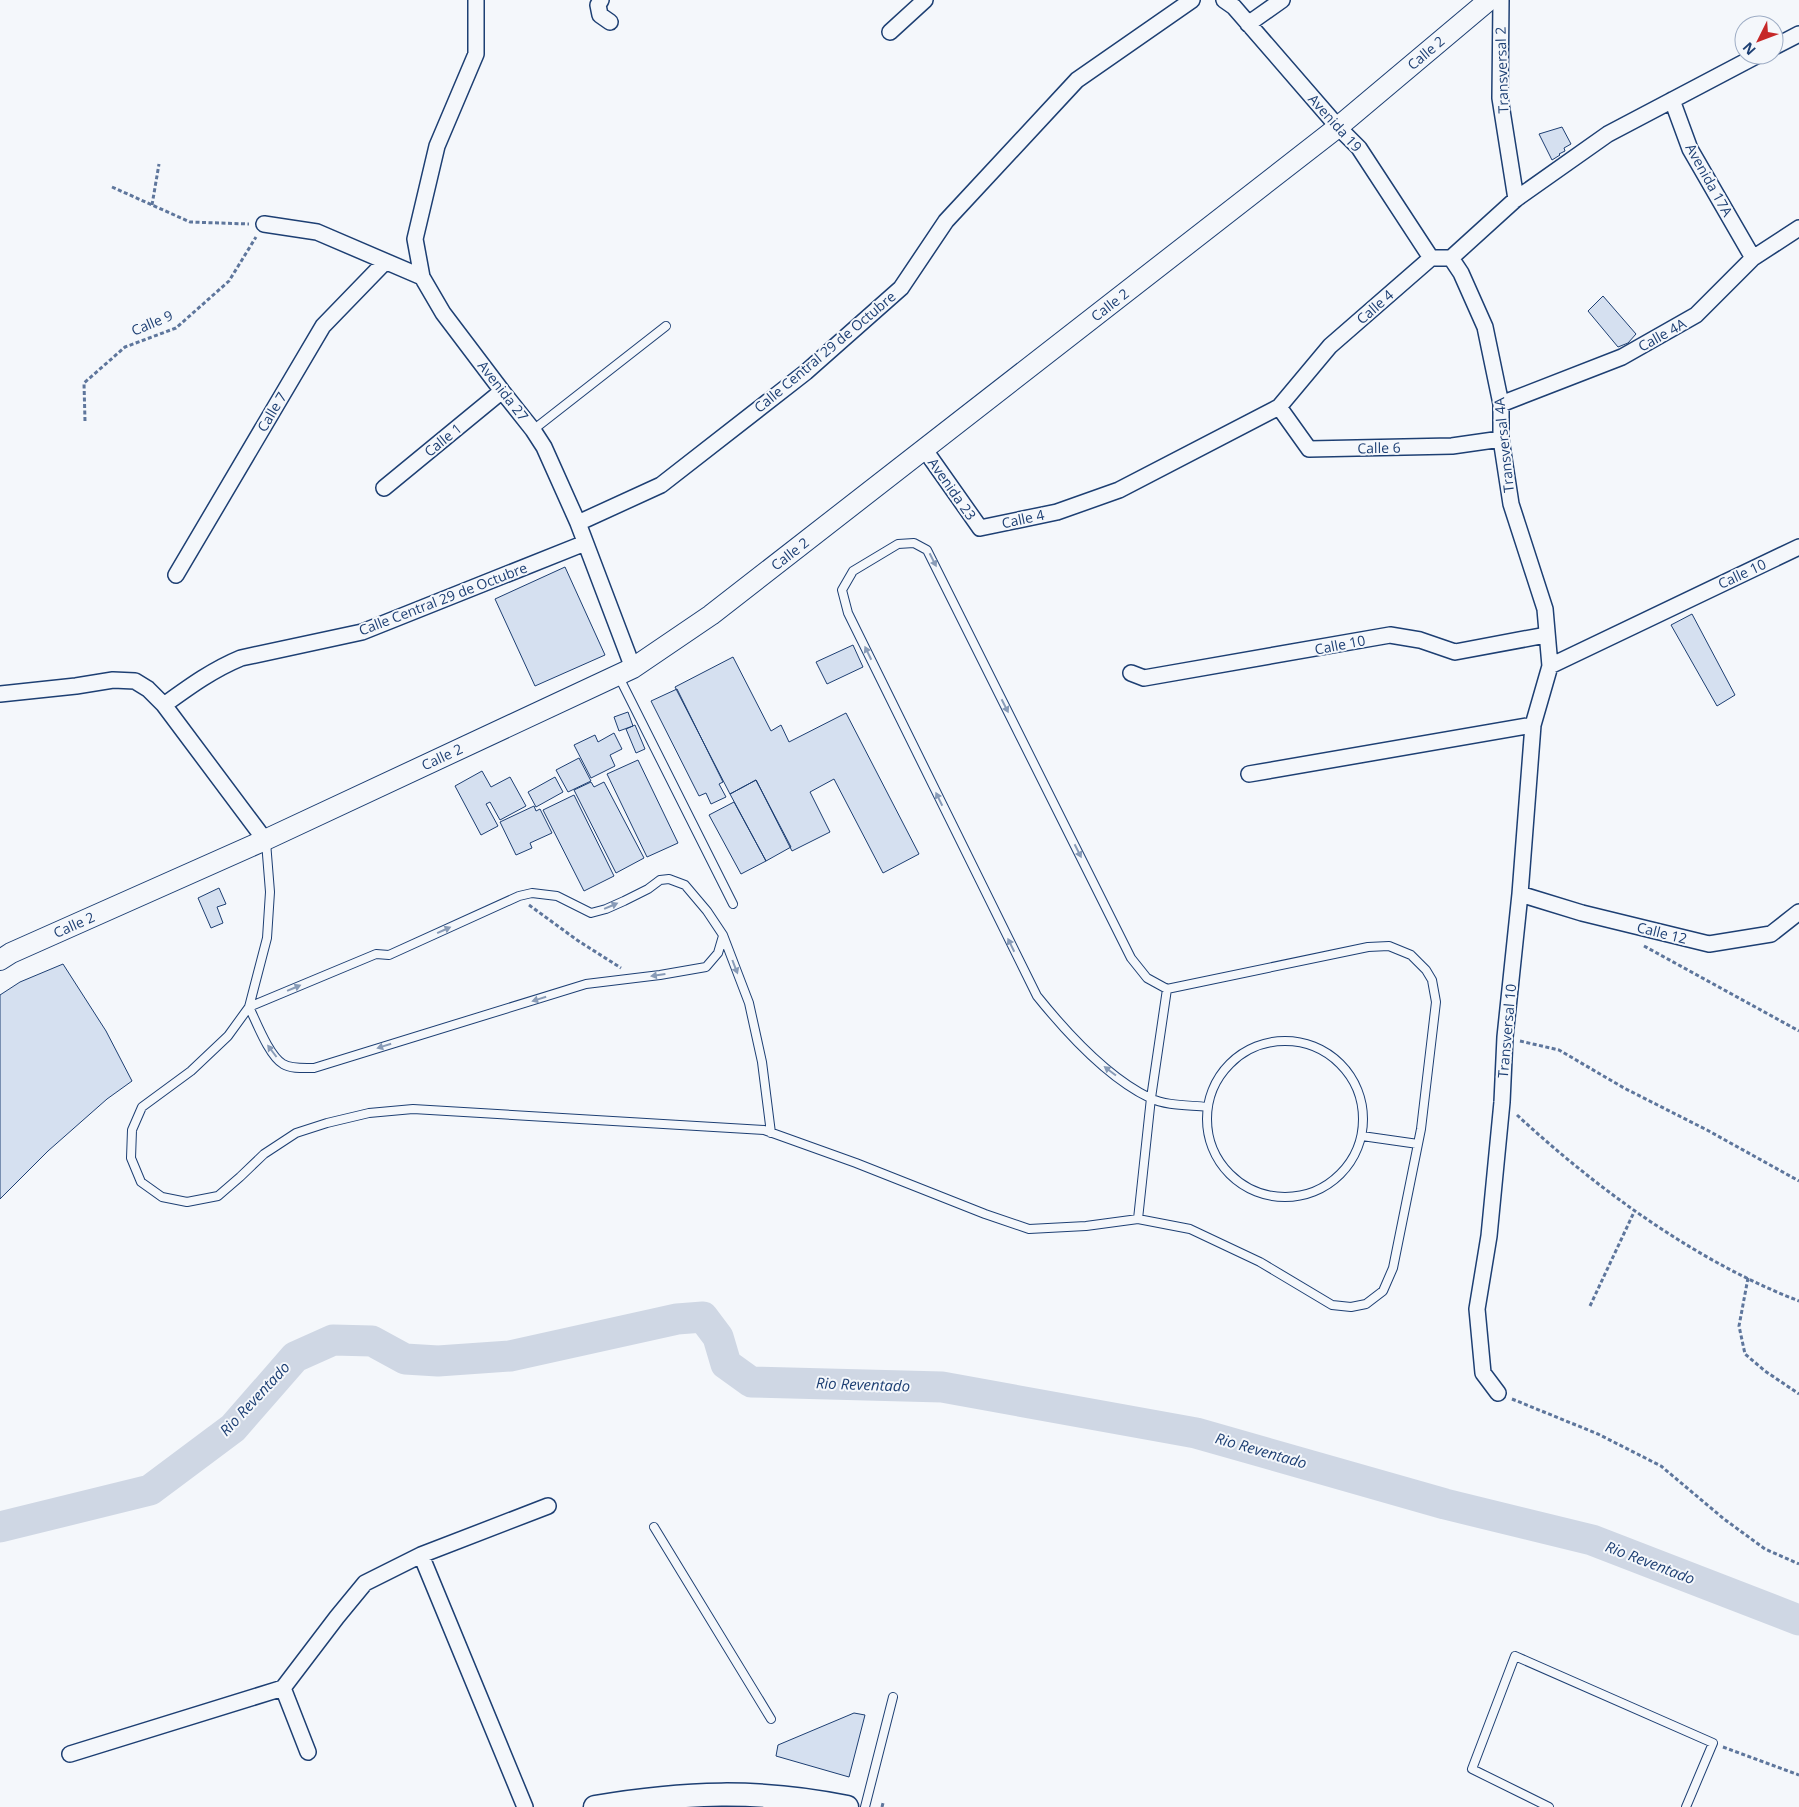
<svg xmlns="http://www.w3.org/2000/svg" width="1799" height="1807" font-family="'Open Sans',sans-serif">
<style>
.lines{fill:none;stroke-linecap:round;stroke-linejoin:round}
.river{stroke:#cfd7e4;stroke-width:31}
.building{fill:#d5e0f0;stroke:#1d3f73}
.service-casing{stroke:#1d3f73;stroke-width:10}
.minor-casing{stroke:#1d3f73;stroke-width:18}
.tertiary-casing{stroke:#1d3f73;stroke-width:22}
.secondary-casing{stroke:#1d3f73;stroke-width:25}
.path{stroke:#5e769c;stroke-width:3;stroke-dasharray:4 2.5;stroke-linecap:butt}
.service{stroke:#f4f7fb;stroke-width:8}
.minor{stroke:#f4f7fb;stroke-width:15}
.tertiary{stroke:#f4f7fb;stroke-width:20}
.secondary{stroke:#f4f7fb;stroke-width:22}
.oneway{fill:#889bb7}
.labels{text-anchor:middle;stroke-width:4;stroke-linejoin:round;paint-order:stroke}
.street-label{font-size:14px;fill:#1d3f73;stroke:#f4f7fb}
.water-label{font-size:15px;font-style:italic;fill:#1d3f73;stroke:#f4f7fb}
</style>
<rect width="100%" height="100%" fill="#f4f7fb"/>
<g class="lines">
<!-- river -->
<path class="river" d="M 0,1527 L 150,1490 L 233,1428 L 295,1357 L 333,1340 L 372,1341 L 405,1359 L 438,1361 L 510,1356 L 677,1319 L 703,1317 L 718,1337 L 726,1364 L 751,1382 L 942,1387 L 1196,1433 L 1445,1504 L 1592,1540 L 1799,1620"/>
</g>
<!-- building -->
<path class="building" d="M 1562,127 L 1571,144 L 1564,148 L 1565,151 L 1559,154 L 1560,155 L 1552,160 L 1539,134 Z
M 1603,296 L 1636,334 L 1628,343 L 1618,347 L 1588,311 Z
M 565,567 L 605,655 L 535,686 L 495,599 Z
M 1692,614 L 1735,695 L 1717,706 L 1671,625 Z
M 853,645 L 863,667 L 827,684 L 816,662 Z
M 733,657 L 771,731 L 781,725 L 789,742 L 846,713 L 919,854 L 883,873 L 834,779 L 810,792 L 830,832 L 792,851 L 756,780 L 730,794 L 675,687 Z
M 677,689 L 723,782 L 719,784 L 726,797 L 711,804 L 706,793 L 699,796 L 651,701 Z
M 628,712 L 633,726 L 619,731 L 614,717 Z
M 635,725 L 645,749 L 636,753 L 626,729 Z
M 614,733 L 622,749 L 610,755 L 615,766 L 591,778 L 574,745 L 595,735 L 598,742 Z
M 579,758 L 591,781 L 568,792 L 556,770 Z
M 638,760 L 678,843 L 647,857 L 607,774 Z
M 482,771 L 491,787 L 510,777 L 526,806 L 500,820 L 490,802 L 486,804 L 498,826 L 481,835 L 455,786 Z
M 555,777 L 563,792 L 536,807 L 528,792 Z
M 756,780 L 791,847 L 766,861 L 730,794 Z
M 591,782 L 594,787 L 604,782 L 644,858 L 616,873 L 574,790 Z
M 574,795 L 614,876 L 584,891 L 543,810 Z
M 734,802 L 766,861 L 741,874 L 709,815 Z
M 534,806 L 536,811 L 540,809 L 552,833 L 530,843 L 532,848 L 516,855 L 500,822 Z
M 219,888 L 226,904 L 217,907 L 223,923 L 211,928 L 198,898 Z
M 63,964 L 106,1031 L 132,1081 L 107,1099 L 48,1151 L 0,1199 L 0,995 L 20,982 Z
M 854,1713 L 865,1715 L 849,1777 L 776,1756 L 778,1745 Z"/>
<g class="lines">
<!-- service casing -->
<g class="service-casing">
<path id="service" d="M 533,430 L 666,326
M 618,675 L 733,904
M 266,842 L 270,892 L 267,938 L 249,1007 L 228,1036 L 191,1071 L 142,1107 L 132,1130 L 131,1158 L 141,1182 L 162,1197 L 187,1202 L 218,1196 L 240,1177 L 264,1154 L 296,1133 L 327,1123 L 369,1113 L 413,1109 L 764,1130 L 856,1163 L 985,1214 L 1029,1229 L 1086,1226 L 1138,1219 L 1190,1229 L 1260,1262 L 1332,1305 L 1351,1307 L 1366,1304 L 1383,1291 L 1393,1268 L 1421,1129 L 1436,1002 L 1432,980 L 1426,970 L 1411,955 L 1389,946 L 1368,947 L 1167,989 L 1147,978 L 1131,958 L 927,550 L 914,543 L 898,544 L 853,571 L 842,590 L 848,613 L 1037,996 C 1066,1032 1108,1078 1150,1098 C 1167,1106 1188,1105 1207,1107
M 249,1007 L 376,954 L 389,955 L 519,896 L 532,893 L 557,896 L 591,913 L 606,909 L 624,901 L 648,889 L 660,880 L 669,879 L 685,885 L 707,911 L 723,935 L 749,1003 L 762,1062 L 771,1133
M 249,1007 C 256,1021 269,1056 283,1064 C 291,1069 304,1068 314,1068 L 586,984 L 660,975 L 706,967 L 718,953 L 723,936
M1207 1119a78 78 0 1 1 156 0a78 78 0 1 1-156 0Z
M 1362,1136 L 1418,1144
M 1138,1219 L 1151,1098 L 1167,989
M 654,1527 L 771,1719
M 865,1807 L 893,1697
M 1549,1807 L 1472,1769 L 1515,1656 L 1713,1743 L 1686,1807"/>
</g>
<!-- minor casing -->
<g class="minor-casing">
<path id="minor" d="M 601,0 L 598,5 L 600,15 L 610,22
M 1224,0 L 1234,7 L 1338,127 L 1359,148 L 1431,258
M 1501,0 L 1500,98 L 1516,199
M 1248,24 L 1282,0
M 890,32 L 925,0
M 1774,47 L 1799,34
M 1672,100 L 1690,149 L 1753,258
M 264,224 L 317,232 L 422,277 L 443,313 L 502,391 L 533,430 L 544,447 L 578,523 L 633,668
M 1451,258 L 1461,273 L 1485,327 L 1501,404 L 1501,439 L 1511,504 L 1545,609 L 1550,666 L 1533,725 L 1520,894 L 1505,1037 L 1502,1102 L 1489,1236 L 1477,1309 L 1483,1373 L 1498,1393
M 422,277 L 415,239 L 437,146 L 476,54 L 476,0
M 1501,404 L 1622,357 L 1696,315 L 1753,258 L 1799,228
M 1279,407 L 1309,449 L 1452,446 L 1501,439
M 925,450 L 980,528 L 1057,512 L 1119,490 L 1279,407 L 1330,346 L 1431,258 L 1451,258 L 1516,199 L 1608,134 L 1758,55
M 384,488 L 502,391
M 578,523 L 661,485 L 806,372 L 901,288 L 946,221 L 1077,80 L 1192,0
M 176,575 L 323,326 L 385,262
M 1550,666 L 1799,547
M 1131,673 L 1144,678 L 1390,635 L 1420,640 L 1455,652 L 1546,635
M 0,694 L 76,686 L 113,680 L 135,681 L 148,689 L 164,705 L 265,840
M 164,705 C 189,687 212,670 241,658 L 362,632 L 585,543
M 1249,774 L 1533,725
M 1520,894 L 1582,913 L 1709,944 L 1771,934 L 1799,912
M 421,1555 L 525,1807
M 283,1688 L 308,1752
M 70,1754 L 283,1688 L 337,1617 L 365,1583 L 421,1555 L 548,1506"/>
</g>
<!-- tertiary casing -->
<g class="tertiary-casing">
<path id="tertiary" d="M 0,960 L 11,953 L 265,840 L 633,668 L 711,615 L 1338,127 L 1489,0"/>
</g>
<!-- secondary casing -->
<g class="secondary-casing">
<path id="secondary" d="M 595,1807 C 683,1792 760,1789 847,1807"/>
</g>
<!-- path -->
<path class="path" d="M 112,187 L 190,222 L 249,224
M 152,205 L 159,164
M 85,421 L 84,383 L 125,347 L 176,328 L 229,281 L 256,237
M 529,905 L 577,940 L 621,968
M 1644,946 L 1799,1031
M 1520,1041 L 1559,1050 L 1624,1088 L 1707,1130 L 1799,1181
M 1517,1115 C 1597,1189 1697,1262 1799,1301
M 1748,1278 L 1739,1326 L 1745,1354 L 1765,1371 L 1799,1394
M 1590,1306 L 1635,1210
M 1512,1399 L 1598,1434 L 1661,1466 L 1724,1519 L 1765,1549 L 1799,1564
M 1723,1747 L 1799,1775
M 882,1807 L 883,1803"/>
<!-- service -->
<use href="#service" class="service"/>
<!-- minor -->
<use href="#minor" class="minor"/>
<!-- tertiary -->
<use href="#tertiary" class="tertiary"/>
<!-- secondary -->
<use href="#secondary" class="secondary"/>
</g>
<!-- one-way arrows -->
<defs><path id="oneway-solid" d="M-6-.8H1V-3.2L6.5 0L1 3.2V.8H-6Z" transform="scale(1.25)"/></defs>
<g class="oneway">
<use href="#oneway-solid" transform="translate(933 560) rotate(63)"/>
<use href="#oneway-solid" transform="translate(868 653) rotate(-116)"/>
<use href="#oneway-solid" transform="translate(1005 706) rotate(63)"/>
<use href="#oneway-solid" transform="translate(939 799) rotate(-116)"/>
<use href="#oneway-solid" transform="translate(1078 851) rotate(63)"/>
<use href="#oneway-solid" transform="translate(611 906) rotate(-23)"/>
<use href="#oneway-solid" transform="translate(444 930) rotate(-24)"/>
<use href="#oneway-solid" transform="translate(1011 945) rotate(-116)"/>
<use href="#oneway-solid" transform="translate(735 967) rotate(69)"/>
<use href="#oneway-solid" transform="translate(658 975) rotate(172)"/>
<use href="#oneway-solid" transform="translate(294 988) rotate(-23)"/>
<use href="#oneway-solid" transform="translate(539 999) rotate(163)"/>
<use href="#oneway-solid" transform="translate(384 1046) rotate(163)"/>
<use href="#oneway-solid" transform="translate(272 1051) rotate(-127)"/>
<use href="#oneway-solid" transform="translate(1110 1071) rotate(-143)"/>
</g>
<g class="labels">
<!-- street labels -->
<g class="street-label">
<text transform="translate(1426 53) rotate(-40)" y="5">Calle 2</text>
<text transform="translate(1502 70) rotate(-92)" y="5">Transversal 2</text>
<text transform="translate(1335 123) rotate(48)" y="5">Avenida 19</text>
<text transform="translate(1709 180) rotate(61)" y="5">Avenida 17A</text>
<text transform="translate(1110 305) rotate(-38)" y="5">Calle 2</text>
<text transform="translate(1375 307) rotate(-41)" y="5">Calle 4</text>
<text transform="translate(152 323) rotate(-23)" y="5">Calle 9</text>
<text transform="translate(1662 335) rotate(-29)" y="5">Calle 4A</text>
<text transform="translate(825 352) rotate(-40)" y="5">Calle Central 29 de Octubre</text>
<text transform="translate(503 391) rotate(52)" y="5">Avenida 27</text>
<text transform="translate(272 412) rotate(-59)" y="5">Calle 7</text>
<text transform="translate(443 440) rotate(-39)" y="5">Calle 1</text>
<text transform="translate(1504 445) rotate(-96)" y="5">Transversal 4A</text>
<text transform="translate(1379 448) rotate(-1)" y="5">Calle 6</text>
<text transform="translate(952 489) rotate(55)" y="5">Avenida 23</text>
<text transform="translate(1023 519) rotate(-12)" y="5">Calle 4</text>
<text transform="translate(790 554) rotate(-38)" y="5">Calle 2</text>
<text transform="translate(1742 574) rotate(-25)" y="5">Calle 10</text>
<text transform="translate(443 599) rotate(-21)" y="5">Calle Central 29 de Octubre</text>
<text transform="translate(1340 645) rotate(-11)" y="5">Calle 10</text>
<text transform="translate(442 757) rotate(-25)" y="5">Calle 2</text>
<text transform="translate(74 925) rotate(-24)" y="5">Calle 2</text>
<text transform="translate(1662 933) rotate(14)" y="5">Calle 12</text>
<text transform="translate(1507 1031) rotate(-85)" y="5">Transversal 10</text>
</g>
<!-- water labels -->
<g class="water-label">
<text transform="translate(863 1385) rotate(2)" y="5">Rio Reventado</text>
<text transform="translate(255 1399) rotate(-47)" y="5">Rio Reventado</text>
<text transform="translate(1261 1451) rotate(16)" y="5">Rio Reventado</text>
<text transform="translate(1650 1563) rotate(21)" y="5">Rio Reventado</text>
</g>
</g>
<!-- north arrow -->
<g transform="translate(1759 40) rotate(228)"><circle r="24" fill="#f4f7fb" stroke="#9eadc5"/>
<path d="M0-4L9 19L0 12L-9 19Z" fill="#c62828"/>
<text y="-8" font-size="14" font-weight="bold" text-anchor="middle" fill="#1d3f73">N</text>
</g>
</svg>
